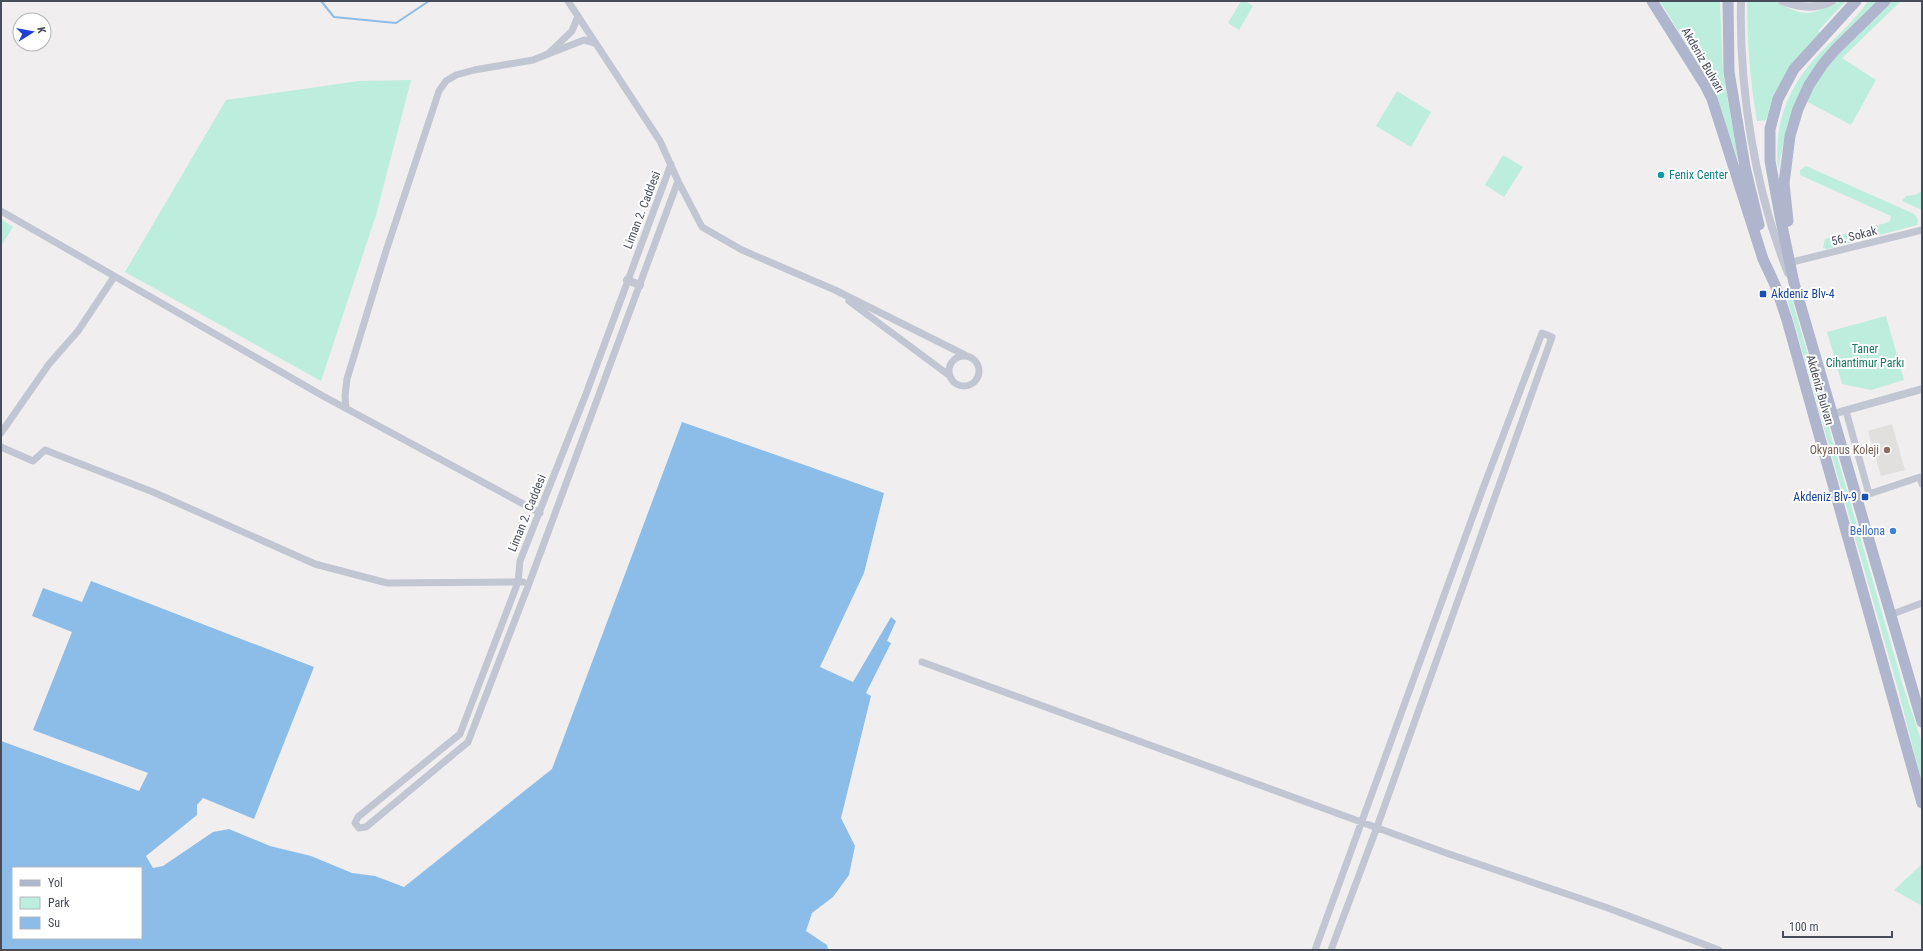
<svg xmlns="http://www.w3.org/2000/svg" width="1923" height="951" font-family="'Roboto Condensed',sans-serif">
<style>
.education{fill:#e1e0df}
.green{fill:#bdeddc}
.water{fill:#8cbce8;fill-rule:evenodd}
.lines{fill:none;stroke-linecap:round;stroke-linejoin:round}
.stream{stroke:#8cbce8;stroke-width:2}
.minor{stroke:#c2c6d2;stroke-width:7}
.tertiary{stroke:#c2c6d2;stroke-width:8}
.primary{stroke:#aeb5cc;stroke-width:11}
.culture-dot{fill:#0f9aa8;stroke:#fff;stroke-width:1.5}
.transit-dot{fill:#1a4fb4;stroke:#fff;stroke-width:1.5}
.education-dot{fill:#8d6e63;stroke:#fff;stroke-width:1.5}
.shop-dot{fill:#3f7fe0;stroke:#fff;stroke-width:1.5}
.labels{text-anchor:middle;stroke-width:4;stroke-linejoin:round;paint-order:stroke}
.street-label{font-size:12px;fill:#474c5a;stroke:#fff}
.culture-label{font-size:12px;fill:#0d838f;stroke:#fff;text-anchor:start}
.transit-label{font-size:12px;fill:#164399;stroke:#fff;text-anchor:start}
.park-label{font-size:12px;fill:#1b7863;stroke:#fff}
.education-label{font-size:12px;fill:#785e54;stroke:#fff;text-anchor:end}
.shop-label{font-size:12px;fill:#366cbe;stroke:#fff;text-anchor:end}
</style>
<rect width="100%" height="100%" fill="#f0eeee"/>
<!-- education -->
<path class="education" d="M 1892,424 L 1905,470 L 1881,476 L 1868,431 Z"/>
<!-- green -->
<path class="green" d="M 1241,1 L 1245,1 L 1253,6 L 1239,30 L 1228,23 Z
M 1660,1 L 1720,1 L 1723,73 L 1739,163 L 1712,86 Z
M 1747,1 C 1755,1 1765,0 1772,1 C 1785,4 1793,13 1808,13 C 1822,12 1833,1 1846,1 L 1818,31 L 1820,33 L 1791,65 L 1772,101 L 1766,120 L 1757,121 C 1750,81 1747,41 1747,1 Z
M 1868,1 L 1878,1 L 1854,24 L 1791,115 L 1786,129 L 1778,170 C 1773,123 1789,84 1822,51 C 1838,35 1855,20 1868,1 Z
M 1889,1 L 1901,1 L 1842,58 L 1876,80 L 1851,125 L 1804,100 L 1824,66 Z
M 411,80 L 376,215 L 321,381 L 125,272 L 226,100 L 359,81 Z
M 1397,91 L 1431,112 L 1411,147 L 1376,126 Z
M 1503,155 L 1523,167 L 1504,197 L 1485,185 Z
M 1806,166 L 1912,213 C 1917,216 1919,219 1917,225 L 1827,249 L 1823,248 L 1825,239 L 1886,223 L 1890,221 L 1891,216 L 1800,175 L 1800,170 Z
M 1922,191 L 1922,210 L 1902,201 L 1906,196 L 1915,195 Z
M 1,219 L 13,227 L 1,246 Z
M 1789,289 L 1903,686 L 1922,743 L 1922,784 L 1898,689 L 1786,294 L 1786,290 Z
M 1886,316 L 1904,380 L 1871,390 L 1842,384 L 1827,332 Z
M 1921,865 L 1922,869 L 1922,906 L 1894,890 Z"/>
<!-- water -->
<path class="water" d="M 682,422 L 884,493 L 864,573 L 820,667 L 853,682 L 891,617 L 896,621 L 887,641 L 891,643 L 866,693 L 871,696 L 841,818 L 855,846 L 849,875 L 833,897 L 812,913 L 806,931 L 827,945 L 828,950 L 1,950 L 1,741 L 139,791 L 148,773 L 33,730 L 72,632 L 32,616 L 43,588 L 82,602 L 91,581 L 314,667 L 254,819 L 203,798 L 197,805 L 197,815 L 146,856 L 153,868 L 163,866 L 213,832 L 229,829 L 270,846 L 311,856 L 352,873 L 375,876 L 404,887 L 552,769 ZM 13,868 L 141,868 L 141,938 L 13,938 Z"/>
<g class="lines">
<!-- stream -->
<path class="stream" d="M 321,1 L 334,17 L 396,23 L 429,1"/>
<!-- minor -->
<path class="minor" d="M 568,1 L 660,141 L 678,181 L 530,581 L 468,742 L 366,827 L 359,828 L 355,823 L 358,817 L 460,734 L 518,582 L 520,561 L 586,394 L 671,164
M 578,16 L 572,31 L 548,54 L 584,40 L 595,43
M 678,181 L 702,227 L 742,250 L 835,290 L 965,355
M 1,211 L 323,396 L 540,513
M 1792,262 L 1922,230
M 849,301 L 950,376
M949 371a15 15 0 1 1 30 0a15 15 0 1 1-30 0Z
M 346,408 L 345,396 L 347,379 L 386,251 L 439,91 L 446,81 L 456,75 L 474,70 L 533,60 L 548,54
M 1846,411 L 1869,494 L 1920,477 L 1922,484
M 1,433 L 49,364 L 78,331 L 114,277
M 1,447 L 33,461 L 45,450 L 153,492 L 315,564 L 387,583 L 523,582
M 1890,615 L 1922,603
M 922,662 L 1449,854 L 1608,908 L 1719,950
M 1315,950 L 1482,491 L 1542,333 L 1552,337 L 1377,827 L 1331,950"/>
<!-- tertiary -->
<path class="tertiary" d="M 1741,1 C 1739,90 1755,190 1788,273
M 1782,1 C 1798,7 1816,10 1832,1
M 627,280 L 640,285
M 1833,414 L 1922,389"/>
<!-- primary -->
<path class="primary" d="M 1652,1 L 1705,85 L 1712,99 L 1763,259 L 1776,287 L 1787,320 L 1922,803
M 1728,1 L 1729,72 L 1745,167 L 1759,225
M 1856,1 L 1794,69 L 1778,99 L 1770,129 L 1770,161 L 1780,216 L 1794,283 L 1922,722
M 1788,221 L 1784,183 L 1790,136 L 1798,109 L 1809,85 L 1823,64 L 1835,50 L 1885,1"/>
</g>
<!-- markers -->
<circle class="culture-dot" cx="1661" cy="175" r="4"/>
<g class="transit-dot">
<rect x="1759" y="290" width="8" height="8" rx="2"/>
<rect x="1861" y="493" width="8" height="8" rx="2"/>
</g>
<circle class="education-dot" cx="1887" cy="450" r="4"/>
<circle class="shop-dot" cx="1893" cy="531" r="4"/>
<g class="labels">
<!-- street labels -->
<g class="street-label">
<text transform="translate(1703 60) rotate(60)" y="4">Akdeniz Bulvarı</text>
<text transform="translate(642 210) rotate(-69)" y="4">Liman 2. Caddesi</text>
<text transform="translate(1854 236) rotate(-14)" y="4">56. Sokak</text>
<text transform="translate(1820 390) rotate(74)" y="4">Akdeniz Bulvarı</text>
<text transform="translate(527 513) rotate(-68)" y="4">Liman 2. Caddesi</text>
</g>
<!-- culture labels -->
<g class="culture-label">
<text x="1669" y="179">Fenix Center</text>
</g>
<!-- transit labels -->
<g class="transit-label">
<text x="1771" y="298">Akdeniz Blv-4</text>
<text x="1857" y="501" text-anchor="end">Akdeniz Blv-9</text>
</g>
<!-- park labels -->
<g class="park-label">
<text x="1865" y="353">Taner<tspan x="1865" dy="14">Cihantimur Parkı</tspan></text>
</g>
<!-- education labels -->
<g class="education-label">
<text x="1879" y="454">Okyanus Koleji</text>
</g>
<!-- shop labels -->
<g class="shop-label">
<text x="1885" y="535">Bellona</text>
</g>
</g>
<!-- border -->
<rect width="1923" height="951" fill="none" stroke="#474c5a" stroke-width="4"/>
<!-- legend -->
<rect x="12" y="867" width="130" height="72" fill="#ffffff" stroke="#b5b7bd"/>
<rect x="20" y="880" width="20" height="6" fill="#aeb5cc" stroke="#b5b7bd"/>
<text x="48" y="887" font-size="12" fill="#474c5a">Yol</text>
<rect x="20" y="897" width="20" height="12" fill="#bdeddc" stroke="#b5b7bd"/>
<text x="48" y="907" font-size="12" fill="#474c5a">Park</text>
<rect x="20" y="917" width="20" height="12" fill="#8cbce8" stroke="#b5b7bd"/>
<text x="48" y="927" font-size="12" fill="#474c5a">Su</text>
<!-- north arrow -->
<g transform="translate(32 32) rotate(79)"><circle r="19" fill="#ffffff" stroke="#b5b7bd"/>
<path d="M0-3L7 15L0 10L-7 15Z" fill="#203fd7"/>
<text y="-6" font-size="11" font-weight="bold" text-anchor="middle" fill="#474c5a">K</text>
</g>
<!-- scale -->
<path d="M1783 931v6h109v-6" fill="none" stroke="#474c5a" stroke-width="2"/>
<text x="1789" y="931" font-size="12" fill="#474c5a" stroke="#ffffff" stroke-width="3" paint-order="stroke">100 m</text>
</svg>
